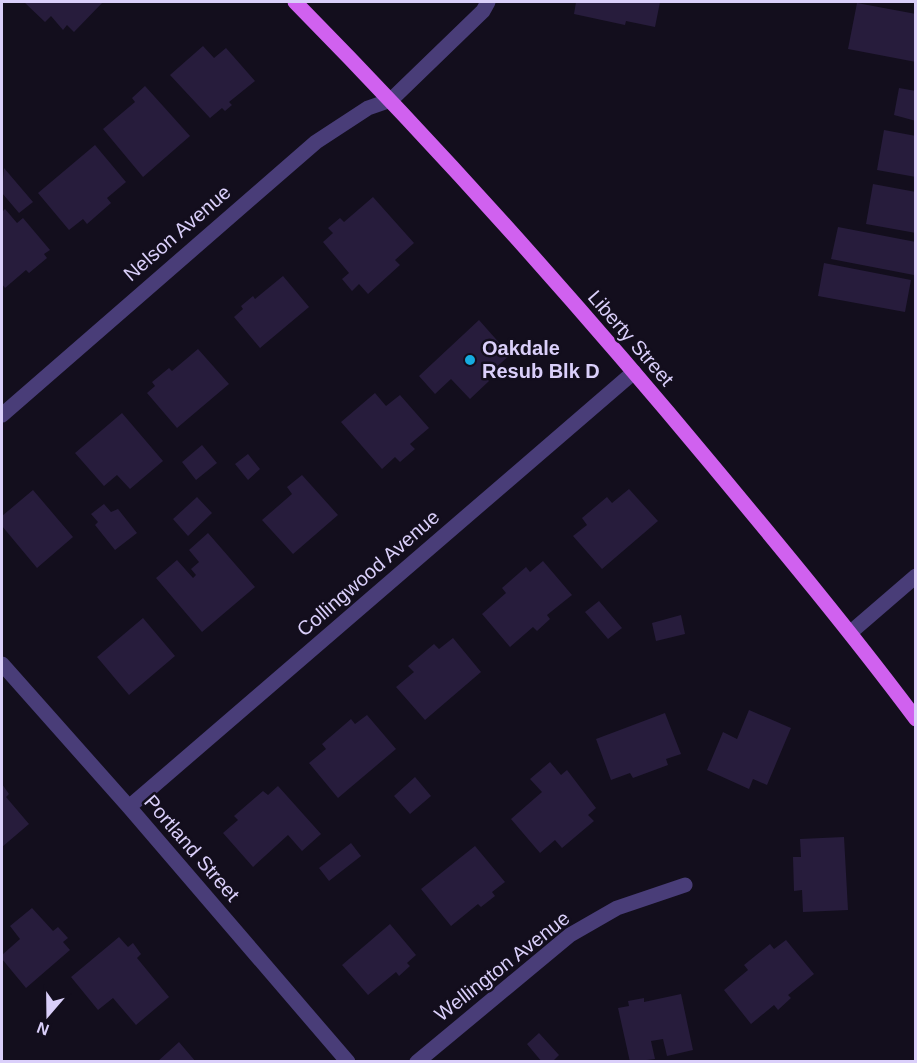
<svg xmlns="http://www.w3.org/2000/svg" width="917" height="1063" font-family="Helvetica,sans-serif">
<style>
.building{fill:#271c3c}
.lines{fill:none;stroke-linecap:round;stroke-linejoin:round}
.minor{stroke:#493d78;stroke-width:15}
.major{stroke:#d061ef;stroke-width:15}
.poi-dot{fill:#16acdf;stroke:#130e1d;stroke-width:2}
.labels{text-anchor:middle;stroke-width:5;stroke-linejoin:round;paint-order:stroke}
.street-label{font-size:20px;fill:#dacffa;stroke:#130e1d}
.poi-label{font-size:20px;font-weight:bold;fill:#dacffa;stroke:#130e1d;text-anchor:start}
</style>
<rect width="100%" height="100%" fill="#130e1d"/>
<!-- building -->
<path class="building" d="M 24,2 L 103,2 L 74,32 L 67,25 L 63,30 L 51,16 L 45,22 Z
M 576,2 L 660,2 L 655,27 L 626,21 L 625,25 L 574,14 Z
M 857,3 L 916,14 L 916,62 L 848,49 Z
M 203,46 L 214,58 L 226,48 L 255,81 L 229,102 L 232,105 L 225,111 L 222,108 L 210,118 L 170,75 Z
M 145,86 L 190,136 L 143,177 L 103,129 L 135,102 L 132,98 Z
M 899,88 L 916,91 L 916,121 L 894,115 Z
M 884,130 L 916,136 L 916,177 L 877,170 Z
M 95,145 L 126,182 L 107,198 L 111,203 L 87,224 L 83,219 L 69,230 L 38,193 Z
M 4,168 L 33,202 L 19,213 L 2,193 Z
M 873,184 L 916,192 L 916,233 L 866,224 Z
M 373,197 L 414,243 L 395,260 L 400,265 L 368,294 L 359,284 L 352,291 L 342,279 L 349,273 L 323,242 L 333,233 L 328,228 L 340,218 L 344,222 Z
M 5,209 L 17,223 L 23,218 L 50,250 L 44,254 L 47,258 L 29,273 L 26,270 L 5,288 L 2,284 L 2,212 Z
M 838,227 L 916,242 L 914,275 L 831,259 Z
M 824,263 L 911,280 L 905,312 L 818,296 Z
M 283,276 L 309,307 L 260,348 L 234,317 L 243,309 L 241,306 L 253,296 L 255,299 Z
M 479,320 L 510,355 L 485,377 L 489,381 L 470,399 L 451,379 L 435,394 L 419,376 Z
M 198,349 L 229,384 L 177,428 L 147,393 L 155,386 L 152,382 L 169,368 L 172,371 Z
M 375,393 L 386,406 L 400,395 L 429,428 L 410,444 L 415,449 L 400,462 L 395,457 L 382,469 L 341,422 Z
M 122,413 L 163,461 L 130,489 L 117,475 L 104,486 L 75,453 Z
M 202,445 L 217,463 L 196,480 L 182,462 Z
M 248,454 L 260,469 L 248,480 L 235,464 Z
M 302,475 L 338,515 L 293,554 L 262,520 L 292,494 L 287,487 Z
M 629,489 L 658,521 L 602,569 L 573,536 L 587,525 L 582,518 L 607,497 L 612,503 Z
M 33,490 L 73,537 L 37,568 L 2,526 L 2,516 Z
M 197,497 L 212,513 L 188,536 L 173,519 Z
M 104,504 L 111,512 L 118,509 L 137,533 L 115,550 L 95,525 L 98,522 L 91,514 Z
M 208,533 L 255,587 L 202,632 L 156,578 L 177,560 L 193,578 L 196,575 L 191,569 L 199,562 L 189,550 Z
M 543,561 L 572,595 L 547,615 L 550,619 L 537,631 L 533,627 L 510,647 L 482,614 L 506,593 L 502,588 L 526,567 L 530,572 Z
M 599,601 L 622,628 L 608,639 L 585,612 Z
M 681,615 L 685,634 L 656,641 L 652,623 Z
M 143,618 L 175,656 L 129,695 L 97,657 Z
M 453,638 L 481,672 L 425,720 L 396,687 L 414,672 L 408,666 L 434,644 L 439,649 Z
M 749,710 L 791,728 L 767,785 L 753,779 L 749,789 L 707,770 L 723,732 L 737,739 Z
M 665,713 L 681,754 L 666,759 L 668,765 L 633,778 L 630,773 L 611,780 L 596,739 Z
M 367,715 L 396,749 L 338,798 L 309,763 L 326,749 L 322,744 L 351,719 L 355,724 Z
M 550,762 L 561,775 L 567,770 L 596,808 L 588,815 L 594,821 L 562,848 L 555,840 L 540,853 L 511,819 L 542,792 L 530,779 Z
M 415,777 L 431,796 L 410,814 L 394,796 Z
M 2,784 L 9,794 L 6,797 L 29,824 L 2,847 Z
M 278,786 L 321,834 L 302,851 L 288,835 L 253,867 L 223,833 L 238,820 L 234,816 L 263,791 L 268,795 Z
M 844,837 L 848,910 L 803,912 L 802,890 L 794,891 L 793,857 L 801,857 L 800,839 Z
M 351,843 L 361,856 L 329,881 L 319,868 Z
M 475,846 L 505,882 L 492,892 L 495,896 L 481,907 L 478,904 L 451,926 L 421,889 Z
M 32,908 L 53,931 L 58,927 L 68,938 L 63,942 L 70,950 L 26,988 L 2,959 L 2,955 L 20,939 L 10,926 Z
M 390,924 L 416,955 L 407,963 L 410,966 L 399,976 L 396,972 L 368,995 L 342,965 Z
M 119,937 L 128,947 L 133,943 L 141,954 L 137,958 L 169,997 L 136,1025 L 113,998 L 98,1010 L 71,977 Z
M 786,940 L 814,974 L 788,995 L 791,998 L 778,1010 L 774,1005 L 751,1024 L 724,990 L 748,970 L 744,965 L 770,944 L 774,949 Z
M 681,994 L 693,1050 L 667,1056 L 663,1039 L 651,1041 L 655,1059 L 630,1062 L 618,1008 L 629,1006 L 628,1001 L 644,998 L 644,1002 Z
M 539,1033 L 559,1055 L 552,1062 L 542,1062 L 527,1044 Z
M 179,1042 L 196,1062 L 157,1062 Z"/>
<g class="lines">
<!-- minor -->
<path class="minor" d="M 2,415 L 316,142 L 368,108 L 391,100 L 483,11 L 488,2
M 851,632 L 916,576
M 2,664 L 129,807 L 348,1062
M 129,807 L 634,372
M 417,1062 L 570,935 L 617,908 L 685,885"/>
<!-- major -->
<path class="major" d="M 295,2 C 441,150 580,306 713,466 C 782,549 851,632 916,719"/>
</g>
<!-- markers -->
<circle class="poi-dot" cx="470" cy="360" r="6"/>
<g class="labels">
<!-- street labels -->
<g class="street-label">
<text transform="translate(177 233) rotate(-41)" y="7">Nelson Avenue</text>
<text transform="translate(631 338) rotate(49)" y="7">Liberty Street</text>
<text transform="translate(368 573) rotate(-41)" y="7">Collingwood Avenue</text>
<text transform="translate(192 848) rotate(49)" y="7">Portland Street</text>
<text transform="translate(502 966) rotate(-38)" y="7">Wellington Avenue</text>
</g>
<!-- poi labels -->
<g class="poi-label">
<text x="482" y="355">Oakdale<tspan x="482" dy="23">Resub Blk D</tspan></text>
</g>
</g>
<!-- border -->
<rect width="917" height="1063" fill="none" stroke="#dacffa" stroke-width="6"/>
<!-- north arrow -->
<g transform="translate(48 1015) rotate(200)" stroke="#130e1d" stroke-width="4.5" paint-order="stroke">
<path d="M0-4.5L10 22L0 15L-10 22Z" fill="#dacffa"/>
<text y="-9" font-size="16" font-weight="bold" text-anchor="middle" fill="#dacffa">N</text>
</g>
</svg>
